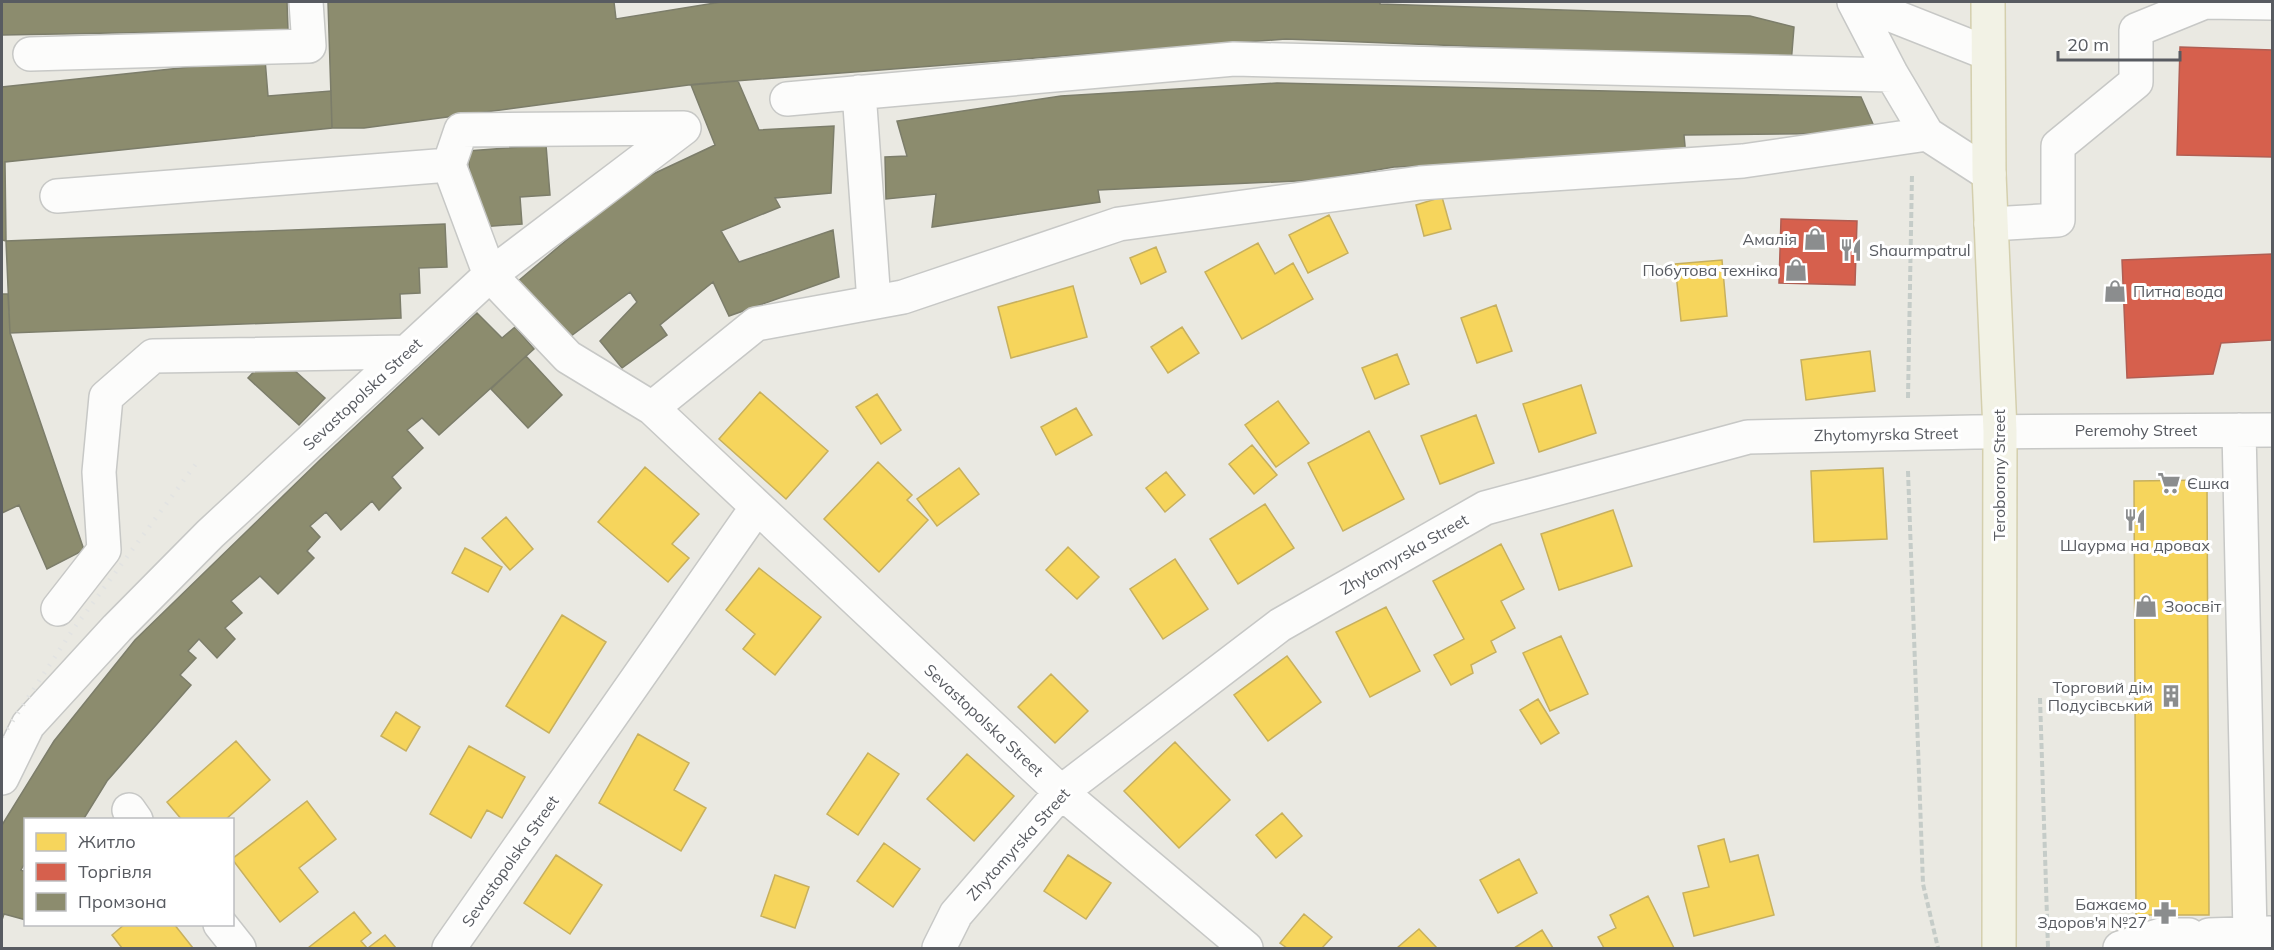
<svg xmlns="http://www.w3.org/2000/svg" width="2274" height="950" font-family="Mulish,sans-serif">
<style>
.homes{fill:#f6d55c;stroke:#c7b05e;stroke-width:1.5}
.shops{fill:#d6604d;stroke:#b05e53;stroke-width:1.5}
.industry{fill:#8c8c6e;stroke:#7c7d6a;stroke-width:1.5}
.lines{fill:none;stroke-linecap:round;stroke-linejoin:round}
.minor-casing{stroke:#c7c8c6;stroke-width:36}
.major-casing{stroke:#d4cfad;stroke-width:36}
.path{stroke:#c5ccc8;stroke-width:4;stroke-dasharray:6 3;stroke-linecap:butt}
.minor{stroke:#fcfcfb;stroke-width:33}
.major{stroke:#f2f2e5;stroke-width:33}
.rail{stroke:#e2e3e2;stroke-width:4.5;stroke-dasharray:1.5 8;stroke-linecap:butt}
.labels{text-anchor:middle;stroke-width:6;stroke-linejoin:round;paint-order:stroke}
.poi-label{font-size:16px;fill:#585b61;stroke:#fff;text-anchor:end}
.street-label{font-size:16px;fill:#585b61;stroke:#fff}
</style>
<rect width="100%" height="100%" fill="#eae9e2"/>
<!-- homes -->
<path class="homes" d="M 1442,197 L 1451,229 L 1424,236 L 1416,205 Z
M 1329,215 L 1348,253 L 1308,273 L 1289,235 Z
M 1258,243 L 1275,274 L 1293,263 L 1313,299 L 1242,339 L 1205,272 Z
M 1156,247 L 1166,272 L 1141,284 L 1130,258 Z
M 1722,260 L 1727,316 L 1681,321 L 1675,264 Z
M 1073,286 L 1087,337 L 1011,358 L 998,307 Z
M 1496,305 L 1512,351 L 1477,363 L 1461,318 Z
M 1182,327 L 1199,353 L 1168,373 L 1151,347 Z
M 1870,351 L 1875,391 L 1806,400 L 1801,360 Z
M 1397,354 L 1409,384 L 1375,399 L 1362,368 Z
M 1581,385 L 1596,433 L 1539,452 L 1523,404 Z
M 760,392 L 828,451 L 786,499 L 719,439 Z
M 877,394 L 901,430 L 881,444 L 856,407 Z
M 1278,401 L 1309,443 L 1276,467 L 1245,425 Z
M 1076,408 L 1092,435 L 1056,455 L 1041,427 Z
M 1476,415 L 1494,463 L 1440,484 L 1421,436 Z
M 1369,431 L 1404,499 L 1343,531 L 1308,463 Z
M 1252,445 L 1277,475 L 1254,494 L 1229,464 Z
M 878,462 L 912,495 L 907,500 L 928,520 L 879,572 L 824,519 Z
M 645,467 L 699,514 L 672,544 L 689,558 L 668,582 L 598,522 Z
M 959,468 L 979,494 L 937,526 L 917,499 Z
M 1883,468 L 1887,539 L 1814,542 L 1811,471 Z
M 1166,472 L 1185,495 L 1165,512 L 1146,488 Z
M 2207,480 L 2209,915 L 2136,915 L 2134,481 Z
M 1265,504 L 1294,548 L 1238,584 L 1210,539 Z
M 1613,510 L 1632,566 L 1559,590 L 1541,534 Z
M 506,517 L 533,549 L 510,570 L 482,538 Z
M 1501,544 L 1524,589 L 1501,601 L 1515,628 L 1491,641 L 1496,652 L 1471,665 L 1473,673 L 1451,685 L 1434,655 L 1464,639 L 1433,581 Z
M 1068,547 L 1099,577 L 1077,599 L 1046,570 Z
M 465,548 L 502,567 L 488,592 L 452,573 Z
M 1175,559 L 1208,609 L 1163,639 L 1130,589 Z
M 759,568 L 821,617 L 775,675 L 743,649 L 755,634 L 726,610 Z
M 1386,607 L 1420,671 L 1370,697 L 1336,632 Z
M 562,615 L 606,642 L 549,733 L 506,706 Z
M 1561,636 L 1588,694 L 1550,711 L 1523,653 Z
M 1287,656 L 1321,702 L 1268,741 L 1234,695 Z
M 1051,674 L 1088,711 L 1055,743 L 1018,707 Z
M 1538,699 L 1559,733 L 1541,744 L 1520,710 Z
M 396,712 L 420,727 L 406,751 L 381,736 Z
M 638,734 L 689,763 L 674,790 L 706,808 L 681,851 L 599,803 Z
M 236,741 L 270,780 L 225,820 L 182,820 L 167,802 Z
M 1175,742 L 1230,800 L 1179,848 L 1124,791 Z
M 469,746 L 525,777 L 502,818 L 487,810 L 471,838 L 430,814 Z
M 868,753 L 899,774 L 858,835 L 827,814 Z
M 967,754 L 1014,796 L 974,841 L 927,799 Z
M 307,801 L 336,839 L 299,868 L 318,892 L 280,922 L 232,859 Z
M 1282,813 L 1302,836 L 1276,858 L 1256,835 Z
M 1724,839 L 1730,862 L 1758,855 L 1774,915 L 1694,936 L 1683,893 L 1709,887 L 1698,846 Z
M 884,843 L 920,869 L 893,907 L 857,881 Z
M 556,855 L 602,885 L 570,934 L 524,903 Z
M 1068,855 L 1111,883 L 1086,919 L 1044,891 Z
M 1519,859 L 1537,893 L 1498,913 L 1480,880 Z
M 775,875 L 809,887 L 795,928 L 761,916 Z
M 1648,896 L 1674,948 L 1604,948 L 1598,937 L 1616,928 L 1610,915 Z
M 354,912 L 371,933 L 361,941 L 367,948 L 308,948 Z
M 1304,914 L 1332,937 L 1322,948 L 1287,948 L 1280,943 Z
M 125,924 L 174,924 L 193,948 L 122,948 L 112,935 Z
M 1419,929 L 1437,948 L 1397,948 Z
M 1542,930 L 1553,948 L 1514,948 Z
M 385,935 L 396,948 L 368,948 Z"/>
<!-- shops -->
<path class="shops" d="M 2180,47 L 2272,50 L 2272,157 L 2177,155 Z
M 1781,219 L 1857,221 L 1855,285 L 1779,283 Z
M 2272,254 L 2272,340 L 2221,343 L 2213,374 L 2127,378 L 2122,260 Z"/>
<!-- industry -->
<path class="industry" d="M 2,2 L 287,2 L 288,30 L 2,35 Z
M 328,2 L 614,2 L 616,19 L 721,2 L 1380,2 L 1380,4 L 1750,16 L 1794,27 L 1791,64 L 1536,49 L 1286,39 L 696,84 L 364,128 L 332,128 Z
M 265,59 L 268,96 L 331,91 L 332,128 L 5,162 L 6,241 L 2,240 L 2,87 Z
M 738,81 L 759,130 L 834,126 L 831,193 L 775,198 L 780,207 L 721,231 L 739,262 L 833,230 L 839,277 L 729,316 L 713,282 L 660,325 L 667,335 L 622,368 L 600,341 L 637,302 L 630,292 L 567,339 L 517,282 L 634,183 L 715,145 L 691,85 Z
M 1277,83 L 1861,97 L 1877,133 L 1684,135 L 1686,157 L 1394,167 L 1318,180 L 1098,190 L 1100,202 L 932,227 L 936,194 L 886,199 L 885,157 L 907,156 L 897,121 L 1061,96 Z
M 546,145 L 550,195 L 520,197 L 522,224 L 480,227 L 472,201 L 468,151 Z
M 445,224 L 447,267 L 419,268 L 420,293 L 400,294 L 401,318 L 10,333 L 6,241 Z
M 2,294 L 8,294 L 10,333 L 84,550 L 47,569 L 19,505 L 2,513 Z
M 477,313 L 502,338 L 515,327 L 534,349 L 439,435 L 422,418 L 407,430 L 423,448 L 392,477 L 401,488 L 379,510 L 372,501 L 341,530 L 326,512 L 310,526 L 320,537 L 307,551 L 314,558 L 278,594 L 260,576 L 231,601 L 242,613 L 225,628 L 235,639 L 217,658 L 199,639 L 188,651 L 196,658 L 180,675 L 191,685 L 107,781 L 83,820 L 26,820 L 26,861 L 21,870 L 26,872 L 26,920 L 4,914 L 2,920 L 2,825 L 54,741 L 135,640 L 321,459 Z
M 273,351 L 325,398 L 299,425 L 248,378 Z
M 526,356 L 562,395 L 528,428 L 491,389 Z"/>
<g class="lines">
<!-- minor casing -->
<g class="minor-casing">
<path id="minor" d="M 1854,2 L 1892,75 L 1927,134 L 1989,174
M 1858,2 L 1987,53
M 30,54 L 309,46 L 306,2
M 859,92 L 874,302
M 787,99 L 1234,59 L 1892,75
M 57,196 L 449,165 L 490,275 L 684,128 L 461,130 L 449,165
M 1991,224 L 2058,220 L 2058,146 L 2136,82 L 2136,30 L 2205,2 L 2272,3
M 652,408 L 756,324 L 903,297 L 1119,224 L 1420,183 L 1743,161 L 1927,134
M 2239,430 L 2250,934
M 58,609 L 104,550 L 99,472 L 106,397 L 153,356 L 407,352
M 2,778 L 28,725 L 117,628 L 210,534 L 490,275 L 568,357 L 652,408 L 1061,792 L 1246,948
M 129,810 L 136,820
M 220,924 L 239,948
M 2209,935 L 2270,933
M 449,948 L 757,507
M 939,948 L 956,914 L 1061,792 L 1280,625 L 1485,508 L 1748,437 L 1974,432 L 2272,430
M 2120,948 L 2161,935 L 2189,935"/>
</g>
<!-- major casing -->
<g class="major-casing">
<path id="major" d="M 1988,2 L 1989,174 L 2000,431 L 1999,948"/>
</g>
<!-- path -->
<path class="path" d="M 1908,398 L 1912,174
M 1908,471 L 1923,884 L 1938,948
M 2040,698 L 2048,948"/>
<!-- minor -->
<use href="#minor" class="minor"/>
<!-- major -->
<use href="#major" class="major"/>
<!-- rail -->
<path class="rail" d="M 2,737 L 72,631 L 198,461"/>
</g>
<!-- icons -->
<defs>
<g id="shop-bare" transform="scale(1.8)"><path d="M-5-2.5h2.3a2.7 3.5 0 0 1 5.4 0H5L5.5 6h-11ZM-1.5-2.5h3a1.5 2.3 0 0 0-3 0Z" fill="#8b8d8e" stroke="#fff" stroke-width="2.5" paint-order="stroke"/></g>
<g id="restaurant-bare" transform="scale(1.8)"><path d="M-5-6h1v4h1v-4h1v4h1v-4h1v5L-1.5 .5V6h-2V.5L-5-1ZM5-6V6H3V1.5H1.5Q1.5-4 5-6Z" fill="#8b8d8e" stroke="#fff" stroke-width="2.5" paint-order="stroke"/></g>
<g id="supermarket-bare" transform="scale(1.8)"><path d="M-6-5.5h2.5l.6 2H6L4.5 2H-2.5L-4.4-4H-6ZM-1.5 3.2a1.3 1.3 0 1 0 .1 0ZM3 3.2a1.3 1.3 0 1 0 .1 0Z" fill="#8b8d8e" stroke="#fff" stroke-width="2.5" paint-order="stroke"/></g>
<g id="building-bare" transform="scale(1.8)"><path d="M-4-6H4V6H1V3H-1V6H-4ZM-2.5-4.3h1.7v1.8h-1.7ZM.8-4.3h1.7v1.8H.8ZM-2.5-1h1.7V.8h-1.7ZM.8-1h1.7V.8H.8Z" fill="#8b8d8e" stroke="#fff" stroke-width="2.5" paint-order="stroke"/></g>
<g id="pharmacy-bare" transform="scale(1.8)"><path d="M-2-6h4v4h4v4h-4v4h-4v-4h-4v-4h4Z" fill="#8b8d8e" stroke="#fff" stroke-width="2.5" paint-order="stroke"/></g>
</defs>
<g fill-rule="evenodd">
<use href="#shop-bare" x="1815" y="239"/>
<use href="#restaurant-bare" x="1851" y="250"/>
<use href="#shop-bare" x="1796" y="270"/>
<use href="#shop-bare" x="2115" y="291"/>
<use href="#supermarket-bare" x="2169" y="483"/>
<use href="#restaurant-bare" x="2135" y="520"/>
<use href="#shop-bare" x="2146" y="606"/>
<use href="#building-bare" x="2171" y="696"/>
<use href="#pharmacy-bare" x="2165" y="913"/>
</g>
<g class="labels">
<!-- poi labels -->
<g class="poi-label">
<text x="1797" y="245">Амалія</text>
<text x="1869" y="256" text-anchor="start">Shaurmpatrul</text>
<text x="1778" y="276">Побутова техніка</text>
<text x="2133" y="297" text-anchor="start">Питна вода</text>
<text x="2187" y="489" text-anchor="start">Єшка</text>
<text x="2135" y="551" text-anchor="middle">Шаурма на дровах</text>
<text x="2164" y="612" text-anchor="start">Зоосвіт</text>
<text x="2153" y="693">Торговий дім<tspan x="2153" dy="18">Подусівський</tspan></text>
<text x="2147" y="910">Бажаємо<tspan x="2147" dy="18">Здоров'я №27</tspan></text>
</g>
<!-- street labels -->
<g class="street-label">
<text transform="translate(362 394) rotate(-43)" y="6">Sevastopolska Street</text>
<text x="2136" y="436">Peremohy Street</text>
<text transform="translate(1886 434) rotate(-1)" y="6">Zhytomyrska Street</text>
<text transform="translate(1999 475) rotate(-90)" y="6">Teroborony Street</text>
<text transform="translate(1404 554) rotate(-30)" y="6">Zhytomyrska Street</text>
<text transform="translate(984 720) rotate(43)" y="6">Sevastopolska Street</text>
<text transform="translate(1018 844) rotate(-48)" y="6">Zhytomyrska Street</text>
<text transform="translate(510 861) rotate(-55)" y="6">Sevastopolska Street</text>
</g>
</g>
<!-- border -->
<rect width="2274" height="950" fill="none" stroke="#585b61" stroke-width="6"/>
<!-- legend -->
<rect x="24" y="818" width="210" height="108" fill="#ffffff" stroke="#bcbdc0" stroke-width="1.5"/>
<rect x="36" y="833" width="30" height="18" fill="#f6d55c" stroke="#bcbdc0" stroke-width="1.5"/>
<text x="78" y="848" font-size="18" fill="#585b61">Житло</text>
<rect x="36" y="863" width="30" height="18" fill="#d6604d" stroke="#bcbdc0" stroke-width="1.5"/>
<text x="78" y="878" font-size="18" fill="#585b61">Торгівля</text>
<rect x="36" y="893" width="30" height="18" fill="#8c8c6e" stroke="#bcbdc0" stroke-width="1.5"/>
<text x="78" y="908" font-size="18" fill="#585b61">Промзона</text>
<!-- scale -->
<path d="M2058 51v9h122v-9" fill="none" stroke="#585b61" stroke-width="3"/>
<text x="2067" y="51" font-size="18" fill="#585b61" stroke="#ffffff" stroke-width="4.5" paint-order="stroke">20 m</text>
</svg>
